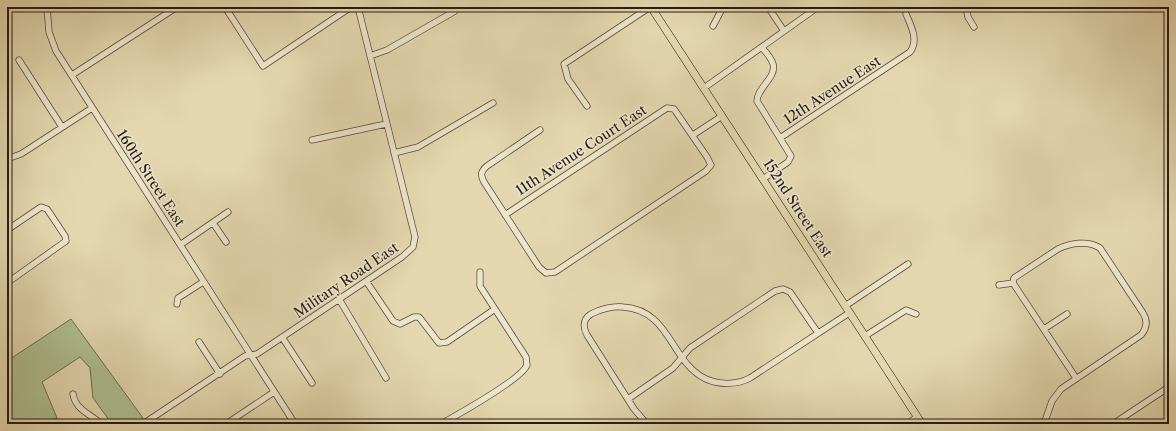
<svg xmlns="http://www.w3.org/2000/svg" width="1176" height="431" font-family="'Libre Caslon Text',serif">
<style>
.green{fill:#aebf90;stroke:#6a6d53}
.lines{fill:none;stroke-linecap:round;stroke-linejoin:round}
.minor-casing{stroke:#564a3c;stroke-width:7}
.major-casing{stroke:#271b16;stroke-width:8}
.minor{stroke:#ede5cb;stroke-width:5.5}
.major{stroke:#e4d7af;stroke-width:7}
.labels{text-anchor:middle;stroke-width:3;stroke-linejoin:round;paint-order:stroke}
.street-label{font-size:14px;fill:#271b16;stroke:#ede5cb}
</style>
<rect width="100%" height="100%" fill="#e4d7af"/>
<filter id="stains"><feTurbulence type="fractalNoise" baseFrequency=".005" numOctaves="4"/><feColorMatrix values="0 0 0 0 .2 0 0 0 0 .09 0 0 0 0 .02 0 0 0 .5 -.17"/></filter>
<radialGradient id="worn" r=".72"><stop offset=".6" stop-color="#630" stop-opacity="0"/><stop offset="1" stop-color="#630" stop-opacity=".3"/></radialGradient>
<!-- green -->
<path class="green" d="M 71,319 L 143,418 L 134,424 L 112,424 L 93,398 L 90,368 L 80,357 L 42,382 L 57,418 L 46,424 L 7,424 L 7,361 Z"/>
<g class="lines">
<!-- minor casing -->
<g class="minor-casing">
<path id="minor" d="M 47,7 L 49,32 L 56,51 L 295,424
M 225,7 L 263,66 L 351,7
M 768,7 L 784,31
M 966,7 L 968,17 L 974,27
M 713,26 L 723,7
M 762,48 C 766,52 771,58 773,64 C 777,77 757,88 757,101 L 791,156 L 788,162 L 763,179
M 370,56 L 387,50 L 455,11
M 19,60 L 62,127
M 72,75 L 177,7
M 704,88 L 818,7
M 587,106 L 568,79 L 564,64 L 650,7
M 693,135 L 722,116
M 780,138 L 910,52 C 919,40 911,26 906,14
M 312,140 L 386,124
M 394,153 L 418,147 L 493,103
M 7,159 L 21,154 L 92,108
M 505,215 L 667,108 L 674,109 L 707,157 L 711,165 L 706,171 L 555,272 L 546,273 L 539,267 L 484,182 C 480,175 481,171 487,166 L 540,130
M 213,223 L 226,242
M 7,230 L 41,207 L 47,209 L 65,236 L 66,241 L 7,283
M 180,245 L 228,212
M 366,281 L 393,321 L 400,324 L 414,317 L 419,317 L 439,343 L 447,342 L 495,309
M 1013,283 L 1014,278 L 1058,249 C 1070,243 1088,240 1100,248 L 1143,313 C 1148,321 1147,328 1141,335 L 1061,389 L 1052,401 L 1044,424
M 1013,283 L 1076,378
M 999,285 L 1013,283
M 339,299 L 386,378
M 177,304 L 178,298 L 203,282
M 845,306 L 908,264
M 1044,329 L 1067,314
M 865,336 L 906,310 L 916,314
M 282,337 L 312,383
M 199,342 L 220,374
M 73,394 C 76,411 90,413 101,424
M 628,399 L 673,368 L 690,348 L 775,291 L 783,289 L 790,292 L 818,333
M 143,424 L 245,356 L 257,354 L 402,257 L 413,247 L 415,237 L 358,7
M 226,424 L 274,392
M 441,424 C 457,415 522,379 527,365 L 526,357 L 480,286 L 480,272
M 647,424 L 634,409 L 587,335 C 583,327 582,320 591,314 C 600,309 613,306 623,307 C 671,310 670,362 706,379 C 719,385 737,385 750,378 L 849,313
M 907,424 L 917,417
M 1113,424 L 1169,387"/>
</g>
<!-- major casing -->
<g class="major-casing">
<path id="major" d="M 651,7 L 922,424"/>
</g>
<!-- minor -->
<use href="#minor" class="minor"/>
<!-- major -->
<use href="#major" class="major"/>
</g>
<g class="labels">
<!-- street labels -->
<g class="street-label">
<text transform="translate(832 90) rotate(-33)" y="5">12th Avenue East</text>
<text transform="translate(581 150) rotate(-33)" y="5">11th Avenue Court East</text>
<text transform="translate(151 178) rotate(57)" y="5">160th Street East</text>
<text transform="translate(798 208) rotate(57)" y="5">152nd Street East</text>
<text transform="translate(346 280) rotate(-34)" y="5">Military Road East</text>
</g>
</g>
<!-- margin -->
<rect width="1176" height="431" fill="none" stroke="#e4d7af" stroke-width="24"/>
<rect x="8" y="8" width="1160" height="415" fill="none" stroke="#271b16" stroke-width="2"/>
<rect x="12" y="12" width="1152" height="407" fill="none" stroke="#271b16"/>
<rect width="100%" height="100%" filter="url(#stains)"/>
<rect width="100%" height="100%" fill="url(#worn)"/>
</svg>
